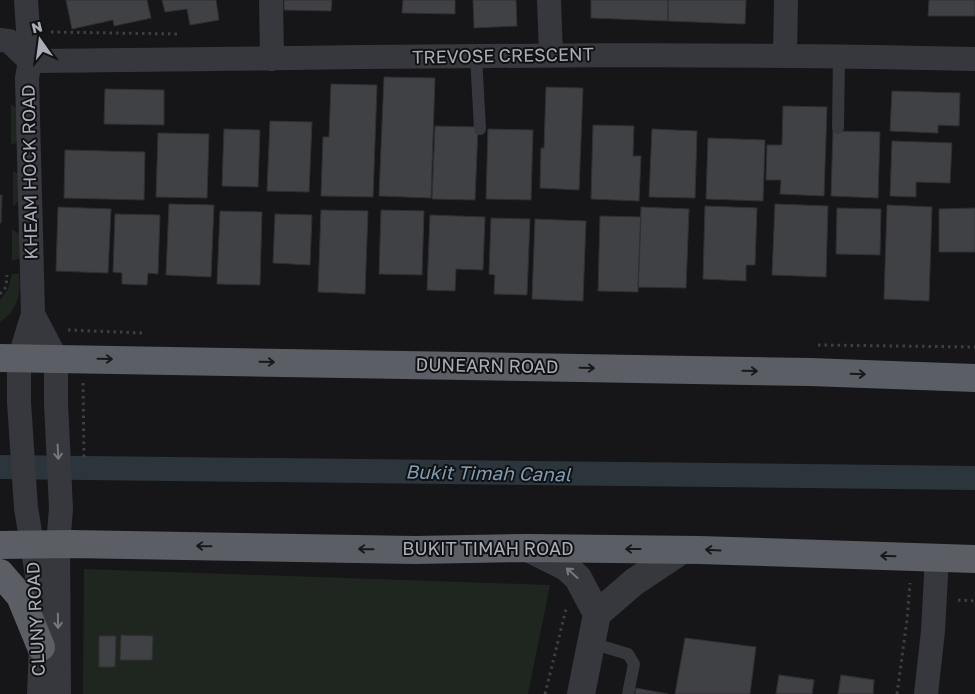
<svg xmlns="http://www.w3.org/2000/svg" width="975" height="694" font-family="'Golos Text',sans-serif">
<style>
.green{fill:#1e261f}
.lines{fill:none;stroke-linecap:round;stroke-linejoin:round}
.canal{stroke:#2c353c;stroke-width:24}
.building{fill:#404145;stroke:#303034}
.path{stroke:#3d3f44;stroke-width:3;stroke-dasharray:2.5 4;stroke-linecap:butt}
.service{stroke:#37383d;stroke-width:12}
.minor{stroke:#37383d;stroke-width:24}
.tertiary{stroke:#37383d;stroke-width:28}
.trunk{stroke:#5b5e65;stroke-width:28}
.oneway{stroke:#18191b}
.oneway2{stroke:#757881}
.labels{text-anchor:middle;stroke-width:4;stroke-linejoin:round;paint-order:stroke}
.street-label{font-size:18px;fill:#a8adb8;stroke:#111113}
.water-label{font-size:19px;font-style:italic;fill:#7f9bb3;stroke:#111113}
</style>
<rect width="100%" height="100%" fill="#161618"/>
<!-- green -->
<path class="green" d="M 11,104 L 17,109 L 19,136 L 16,143 L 11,145 Z
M 13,171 L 18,173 C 19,183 24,200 13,206 Z
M 12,229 L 19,234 L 20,258 L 12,261 Z
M 12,274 L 19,274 C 21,294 18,310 0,322 L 0,300 L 8,289 Z
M 84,569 L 550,585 L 528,694 L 83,694 Z"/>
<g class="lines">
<!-- canal -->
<path class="canal" d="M 0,467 L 975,478"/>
</g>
<!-- building -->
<path class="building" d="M 66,0 L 147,0 L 151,18 L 114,26 L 113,20 L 72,29 Z
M 162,0 L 216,0 L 219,20 L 190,25 L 187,9 L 165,12 Z
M 284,0 L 332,0 L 331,11 L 284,10 Z
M 403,0 L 455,0 L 455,14 L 402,13 Z
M 473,0 L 516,0 L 517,26 L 474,28 Z
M 591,0 L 668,0 L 668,21 L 591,18 Z
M 668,0 L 746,0 L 745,24 L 668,21 Z
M 929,0 L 975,0 L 975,16 L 928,16 Z
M 384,77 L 435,78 L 431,198 L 379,196 Z
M 331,84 L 377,85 L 373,197 L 321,196 L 323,137 L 329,137 Z
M 546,87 L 583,88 L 579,190 L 540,188 L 541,148 L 544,148 Z
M 105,89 L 164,90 L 164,125 L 104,124 Z
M 892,91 L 960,93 L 959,126 L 938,125 L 938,133 L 890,131 Z
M 783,106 L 827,107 L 824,196 L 780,194 L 781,180 L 766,180 L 767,145 L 782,145 Z
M 270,121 L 312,122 L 309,192 L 267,191 Z
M 593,125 L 634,126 L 633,156 L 641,156 L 639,201 L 591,199 Z
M 435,126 L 478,127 L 475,200 L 432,199 Z
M 224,129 L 260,130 L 258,187 L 222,186 Z
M 488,129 L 533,130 L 531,200 L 486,199 Z
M 652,129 L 697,131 L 695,198 L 649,197 Z
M 833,131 L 880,132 L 878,198 L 831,196 Z
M 158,133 L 209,134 L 207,198 L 156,197 Z
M 708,138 L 765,140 L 763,201 L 706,199 Z
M 892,141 L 952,143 L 950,183 L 916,182 L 916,197 L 890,196 Z
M 65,150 L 145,152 L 144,200 L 64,198 Z
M 0,195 L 2,195 L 1,223 L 0,223 Z
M 169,204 L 214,205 L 211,277 L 166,275 Z
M 775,204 L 828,206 L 826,277 L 772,275 Z
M 887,205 L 932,207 L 929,301 L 884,299 Z
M 705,206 L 757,208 L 755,265 L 746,265 L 746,281 L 703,279 Z
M 58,207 L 111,209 L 108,273 L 56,271 Z
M 641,207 L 689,209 L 686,288 L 638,287 Z
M 837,208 L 881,209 L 880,255 L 836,254 Z
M 975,208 L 975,252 L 939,252 L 939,209 Z
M 321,210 L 368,211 L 365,294 L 318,292 Z
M 381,210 L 424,211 L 422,275 L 379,274 Z
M 220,211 L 262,212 L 260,285 L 217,284 Z
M 115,214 L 160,215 L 158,274 L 148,273 L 147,285 L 122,284 L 122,273 L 113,272 Z
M 275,214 L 312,215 L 310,265 L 273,263 Z
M 430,215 L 485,217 L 483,270 L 456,269 L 455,291 L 427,290 Z
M 600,216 L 641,217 L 638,292 L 598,291 Z
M 491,218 L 530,219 L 527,295 L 494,294 L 495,275 L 489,274 Z
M 535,219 L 586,221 L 583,301 L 532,299 Z
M 121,635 L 153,636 L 152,660 L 120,660 Z
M 99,636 L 116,636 L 115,667 L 99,667 Z
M 685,638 L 756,647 L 750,694 L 675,694 Z
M 779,675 L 814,680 L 812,694 L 776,694 Z
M 779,675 L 814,680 L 812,694 L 776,694 Z
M 841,675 L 874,680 L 873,694 L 838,694 Z
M 841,675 L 874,680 L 873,694 L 838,694 Z
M 636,688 L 668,694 L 635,694 Z"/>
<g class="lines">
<!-- path -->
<path class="path" d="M 51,32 L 177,34
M 0,294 L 6,287 L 7,275
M 68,330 L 142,333
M 818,345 L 975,347
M 83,383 L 84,459
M 958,600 L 975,601
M 545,694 L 566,609
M 897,694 L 907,620 L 910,583"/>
<!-- service -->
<path class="service" d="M 476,56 L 480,129
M 838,128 L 839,56
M 591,643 L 628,654 L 634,664 L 628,694"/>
<!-- minor -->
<path class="minor" d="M 26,0 L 30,61 L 27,78 L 33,314 L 19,360 L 19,402 L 26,508 L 37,575 L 41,647 L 39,694
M 271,0 L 272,59
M 549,0 L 551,55
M 0,40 L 9,41 L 30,61
M 785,56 L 786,0
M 30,61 C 345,58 660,51 975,59
M 33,314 L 56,358 L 56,403 L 61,509 L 58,544 L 59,694
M 926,694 L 933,631 L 937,557"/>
<!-- tertiary -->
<path class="tertiary" d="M 528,548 L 566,567 L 578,578 L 597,614
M 581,694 L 597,614 L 634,582 L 682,550"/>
<!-- trunk -->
<path class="trunk" d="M 0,358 L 810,372 L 975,378
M 0,545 L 71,544 L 415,550 L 528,548 L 699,550 L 975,559
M 0,573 L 20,596 L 41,647"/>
</g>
<!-- one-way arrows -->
<defs><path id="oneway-shaft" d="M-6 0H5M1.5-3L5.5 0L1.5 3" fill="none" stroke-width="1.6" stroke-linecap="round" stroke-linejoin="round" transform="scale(1.25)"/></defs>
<g class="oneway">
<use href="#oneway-shaft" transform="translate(105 359) rotate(1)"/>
<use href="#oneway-shaft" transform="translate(267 362) rotate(1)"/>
<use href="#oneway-shaft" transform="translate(587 368) rotate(1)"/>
<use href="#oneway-shaft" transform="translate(750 371) rotate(1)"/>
<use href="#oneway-shaft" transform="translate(858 374) rotate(2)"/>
<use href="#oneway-shaft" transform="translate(204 546) rotate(-179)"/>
<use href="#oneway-shaft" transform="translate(366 549) rotate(-179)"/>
<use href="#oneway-shaft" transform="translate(633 549) rotate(-180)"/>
<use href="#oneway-shaft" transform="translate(713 550) rotate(-177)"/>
<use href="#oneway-shaft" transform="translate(888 556) rotate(-178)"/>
</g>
<g class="oneway2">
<use href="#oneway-shaft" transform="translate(58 452) rotate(87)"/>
<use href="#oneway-shaft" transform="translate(572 573) rotate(-138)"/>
<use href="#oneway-shaft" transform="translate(58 621) rotate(89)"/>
</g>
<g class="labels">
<!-- street labels -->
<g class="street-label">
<text transform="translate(503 56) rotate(-1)" y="6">TREVOSE CRESCENT</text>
<text transform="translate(30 172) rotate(-91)" y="6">KHEAM HOCK ROAD</text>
<text transform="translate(487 366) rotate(1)" y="6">DUNEARN ROAD</text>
<text x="488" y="555">BUKIT TIMAH ROAD</text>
<text transform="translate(36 619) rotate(-93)" y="6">CLUNY ROAD</text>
</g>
<!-- water labels -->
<g class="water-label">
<text transform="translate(488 473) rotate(1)" y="7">Bukit Timah Canal</text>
</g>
</g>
<!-- north arrow -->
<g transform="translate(40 40) rotate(346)" stroke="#111113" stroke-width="4" paint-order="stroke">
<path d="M0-4L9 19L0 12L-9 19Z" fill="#a8adb8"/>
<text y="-8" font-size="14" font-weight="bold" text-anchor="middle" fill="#a8adb8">N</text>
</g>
</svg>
